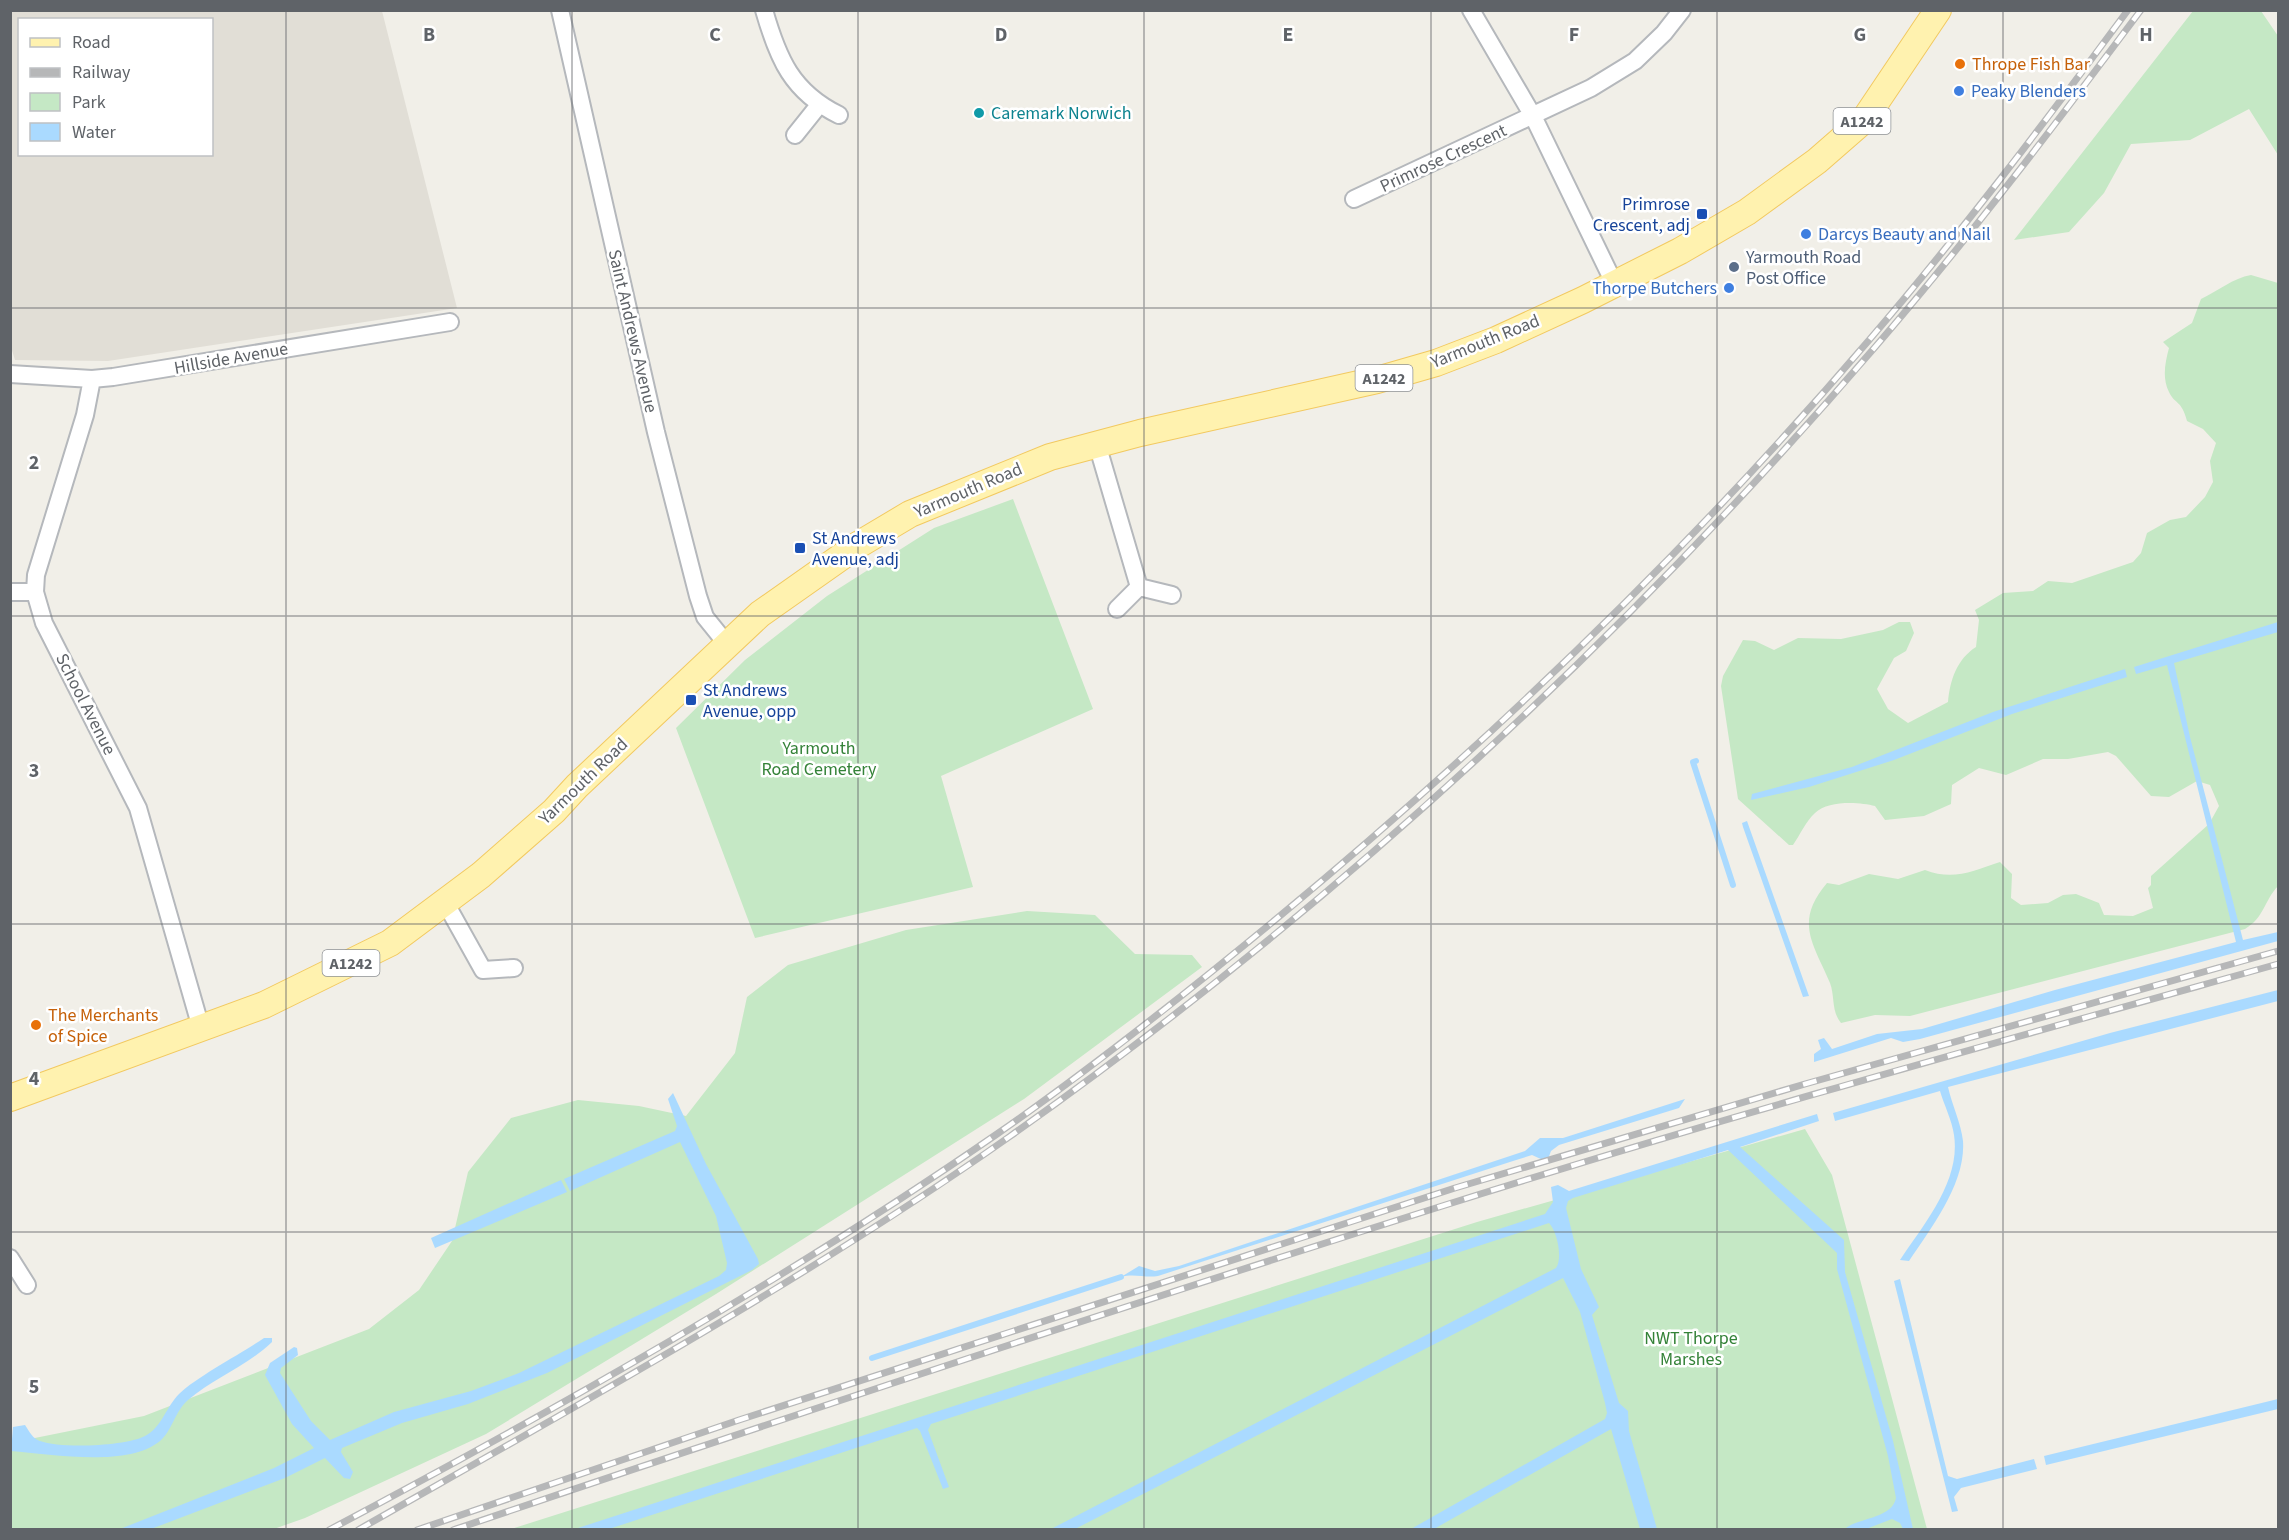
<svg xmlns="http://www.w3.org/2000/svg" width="2289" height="1540" font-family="'Source Sans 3',sans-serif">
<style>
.education{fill:#e1ded6;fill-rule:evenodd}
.green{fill:#c5e8c5}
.water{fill:#aadaff}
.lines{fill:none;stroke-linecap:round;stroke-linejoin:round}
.stream{stroke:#aadaff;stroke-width:6}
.street-casing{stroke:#b5b8bc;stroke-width:20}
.primary-casing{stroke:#f2c960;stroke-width:28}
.street{stroke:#fff;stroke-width:16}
.primary{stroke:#fff2af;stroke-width:26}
.rail-casing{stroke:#b6b7b8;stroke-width:7}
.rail{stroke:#fff;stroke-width:4.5;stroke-dasharray:14;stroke-linecap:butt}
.grid{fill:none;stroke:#5f6368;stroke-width:1.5;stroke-opacity:0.55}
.food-dot{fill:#e8710a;stroke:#fff;stroke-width:2}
.shop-dot{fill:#3f7fe0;stroke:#fff;stroke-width:2}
.culture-dot{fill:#0f9aa8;stroke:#fff;stroke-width:2}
.transit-dot{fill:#1a4fb4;stroke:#fff;stroke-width:2}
.service-dot{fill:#5c6f8a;stroke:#fff;stroke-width:2}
.labels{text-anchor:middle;stroke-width:5;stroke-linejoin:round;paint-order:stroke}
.shield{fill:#fff;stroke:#8f9295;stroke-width:1.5}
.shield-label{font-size:16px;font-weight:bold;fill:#5f6368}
.food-label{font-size:18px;fill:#c56008;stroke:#fff;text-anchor:start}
.shop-label{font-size:18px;fill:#366cbe;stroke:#fff;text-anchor:start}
.culture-label{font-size:18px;fill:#0d838f;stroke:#fff;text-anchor:start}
.street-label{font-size:18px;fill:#5f6368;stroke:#fff}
.transit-label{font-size:18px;fill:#164399;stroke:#fff;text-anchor:start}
.service-label{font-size:18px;fill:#4e5e75;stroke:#fff;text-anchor:start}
.park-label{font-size:18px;fill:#348238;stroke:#fff}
.grid-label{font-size:20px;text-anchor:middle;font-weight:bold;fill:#5f6368;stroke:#fff;stroke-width:5;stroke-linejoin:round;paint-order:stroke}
</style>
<rect width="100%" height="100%" fill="#f1efe8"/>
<!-- education -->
<path class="education" d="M 10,11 L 382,11 L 457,308 L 108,361 L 15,360 L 10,344 ZM 20,20 L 212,20 L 212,154 L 20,154 Z"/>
<!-- green -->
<path class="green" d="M 2193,11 L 2261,11 L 2278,36 L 2278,155 L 2249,109 L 2190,140 L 2131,144 L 2104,193 L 2069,232 L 2014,240 Z
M 2251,275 L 2278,283 L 2278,886 C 2264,901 2264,918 2245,929 L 1910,1016 L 1875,1015 L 1841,1023 C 1831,1011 1835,996 1830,983 C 1813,943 1794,922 1827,883 L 1839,885 L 1869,874 L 1898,879 L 1925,870 C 1953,881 1973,871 2000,862 L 2012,874 L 2011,898 L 2021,905 L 2048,903 L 2063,895 L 2076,894 L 2099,903 L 2104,915 L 2133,916 L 2153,908 L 2148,888 L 2151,885 L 2151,876 L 2209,824 L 2219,806 L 2210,785 L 2197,781 L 2169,797 L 2151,796 L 2116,756 L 2108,752 L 2068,759 L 2043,759 L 2006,775 L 1979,768 L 1952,785 L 1951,804 L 1924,816 L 1885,820 L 1875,806 C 1860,802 1828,800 1815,813 C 1806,821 1800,835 1793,845 L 1789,845 L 1738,799 L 1721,686 L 1723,676 L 1743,640 L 1755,641 L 1774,650 L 1798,638 L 1841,639 L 1883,630 L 1899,622 L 1910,622 L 1914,633 L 1906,651 L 1894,658 L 1877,689 L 1888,709 L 1908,723 L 1948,702 C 1950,680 1957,659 1976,647 L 1979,620 L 1975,610 L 2003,593 L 2033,591 L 2048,581 L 2072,583 L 2133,562 L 2141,553 L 2147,533 L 2170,520 L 2186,517 L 2205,497 L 2213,482 L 2210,461 L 2216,443 L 2203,429 L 2187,421 C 2181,399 2175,405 2169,392 C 2162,378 2165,363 2169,348 L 2163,342 L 2192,323 L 2201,299 C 2218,291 2233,278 2251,275 Z
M 1013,499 L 1093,709 L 941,776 L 973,887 L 755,938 L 676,728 L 745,660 L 827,596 L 934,528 Z
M 1027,911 L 1095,915 L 1135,954 L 1192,955 L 1202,967 L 1024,1099 L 716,1294 L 486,1434 L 305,1518 L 271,1530 L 11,1529 L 10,1443 L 144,1416 L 369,1329 L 419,1290 L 452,1241 L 468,1172 L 511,1118 L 578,1100 L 639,1106 L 686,1116 L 735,1053 L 747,997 L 788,965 L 906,930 Z
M 1805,1129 L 1832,1175 L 1927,1529 L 508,1530 L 1477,1222 Z"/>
<!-- water -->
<path class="water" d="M 2278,622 L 2278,632 L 2174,663 L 2190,737 L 2243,940 L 2278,932 L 2278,941 L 1920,1039 L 1903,1042 L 1891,1038 L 1814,1062 L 1814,1054 L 1821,1049 L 1818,1040 L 1824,1038 L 1832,1049 L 1877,1034 L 1922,1029 L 2055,990 L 2236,942 L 2167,665 L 2136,674 L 2134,667 Z
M 2125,669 L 2127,677 L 2012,714 L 1894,760 L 1809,787 L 1751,800 L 1752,794 L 1852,767 L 1993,712 Z
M 1747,821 L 1809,996 L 1803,997 L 1743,827 L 1742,823 Z
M 2278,990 L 2278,1001 L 1948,1087 C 1952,1105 1961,1123 1963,1141 C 1966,1183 1931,1228 1909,1261 L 1900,1260 C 1924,1224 1961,1181 1954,1135 C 1952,1120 1944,1105 1940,1091 L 1835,1121 L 1833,1113 L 2110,1033 Z
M 673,1093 L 706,1164 L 758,1259 L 759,1264 L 752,1270 L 547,1373 L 468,1404 L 402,1423 L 342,1448 L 341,1452 L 353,1472 L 350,1479 L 344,1478 L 325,1458 L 285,1478 L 151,1529 L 120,1529 L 274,1468 L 314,1448 L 292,1424 L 265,1375 L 270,1363 L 294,1347 L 297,1348 L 298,1355 L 281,1368 L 280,1373 L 311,1421 L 330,1440 L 394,1412 L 471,1391 L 519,1373 L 719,1276 L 726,1270 L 727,1263 L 716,1216 L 680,1142 L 570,1191 L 564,1179 L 675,1131 L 677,1126 L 668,1099 Z
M 1685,1099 L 1679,1108 L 1559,1145 L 1551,1151 L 1548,1159 L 1543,1160 L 1532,1155 L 1513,1161 L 1158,1276 C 1144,1278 1134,1273 1121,1277 L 1139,1266 L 1155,1271 L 1179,1266 L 1525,1151 L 1540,1138 L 1563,1138 Z
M 1817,1114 L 1819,1121 L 1740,1147 L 1844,1240 L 1845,1272 L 1893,1441 L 1913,1529 L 1903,1529 L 1900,1523 L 1892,1519 L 1866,1529 L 1845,1529 C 1856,1518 1892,1519 1896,1498 L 1888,1456 L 1837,1269 L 1837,1253 L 1728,1150 L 1573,1198 L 1568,1201 L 1566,1208 L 1581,1269 L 1599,1307 L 1592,1315 L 1619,1403 L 1628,1411 L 1629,1431 L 1657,1529 L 1640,1529 L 1611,1429 L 1434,1529 L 1411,1529 L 1605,1419 L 1607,1413 L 1605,1403 L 1580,1312 L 1563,1278 L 1075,1529 L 1051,1529 L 1556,1268 C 1563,1258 1557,1231 1549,1223 L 931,1424 L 928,1430 L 949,1487 L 943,1489 L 920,1431 L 917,1428 L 609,1529 L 575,1529 L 1545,1214 L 1553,1202 L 1551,1187 L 1558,1185 L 1569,1191 Z
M 561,1180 L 567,1192 L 435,1248 L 431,1238 Z
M 1900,1279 L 1948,1476 L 1957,1479 L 2034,1459 L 2037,1469 L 1961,1488 L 1954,1497 L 1958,1511 L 1952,1512 L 1894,1281 Z
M 264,1338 L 272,1338 L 272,1342 C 247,1366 214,1378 188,1400 C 175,1411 172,1431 160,1441 C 127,1468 51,1454 11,1451 L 13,1427 L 25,1425 C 29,1431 33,1439 40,1441 C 61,1449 126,1446 145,1436 C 162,1427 166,1407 179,1394 C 198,1376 241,1354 264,1338 Z
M 2278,1399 L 2278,1409 L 2046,1465 L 2044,1456 Z"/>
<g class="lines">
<!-- stream -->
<path class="stream" d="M 1696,761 L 1693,762 L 1733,885
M 872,1358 L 1121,1277"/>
<!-- street casing -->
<g class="street-casing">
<path id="street" d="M 560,10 L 656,432 L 698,596 L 705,617 L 726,643
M 764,10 C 778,59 792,92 839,115
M 1471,10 L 1533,116 L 1615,285
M 795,135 L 819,105
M 1354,199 L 1591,88 L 1635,61 L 1664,33 L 1682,10
M 10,374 L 92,379 L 113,377 L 450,322
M 92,379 L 85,415 L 36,575 L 35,592 L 44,623 L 138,808 L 201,1028
M 1097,444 L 1139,587 L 1117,609
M 1139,587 L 1172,595
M 10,592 L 35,592
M 445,902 L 483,970 L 514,968
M 10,1258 L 27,1285"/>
</g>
<!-- primary casing -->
<g class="primary-casing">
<path id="primary" d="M 10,1098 L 264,1005 L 390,943 L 481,875 L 554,811 L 577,786 L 760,614 L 858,545 L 910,514 L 1050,457 L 1140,433 L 1377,380 L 1436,363 L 1496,340 L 1583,300 L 1680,251 L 1747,212 L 1817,161 L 1864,120 L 1938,10"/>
</g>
<!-- street -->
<use href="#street" class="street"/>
<!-- primary -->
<use href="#primary" class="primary"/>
<!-- rail casing -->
<g class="rail-casing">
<path id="rail" d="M 329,1530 C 557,1409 784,1281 997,1134 C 1095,1066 1189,991 1281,915 C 1492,740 1691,548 1870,339 C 1961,233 2045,122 2128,10
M 358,1530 C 576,1406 804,1281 1009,1137 C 1329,911 1621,643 1876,346 C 1969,238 2055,125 2141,10
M 417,1530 L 739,1420 L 1455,1188 L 1805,1084 L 2278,951
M 453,1530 C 781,1419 1109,1311 1439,1207 C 1717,1119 1998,1042 2278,964"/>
</g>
<!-- rail -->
<use href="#rail" class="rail"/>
</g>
<!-- grid -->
<path class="grid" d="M 286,10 L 286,1530M 572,10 L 572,1530M 858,10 L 858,1530M 1144,10 L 1144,1530M 1431,10 L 1431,1530M 1717,10 L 1717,1530M 2003,10 L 2003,1530M 10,308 L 2278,308M 10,616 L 2278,616M 10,924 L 2278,924M 10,1232 L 2278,1232"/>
<!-- markers -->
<g class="food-dot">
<circle cx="1960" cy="64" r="6"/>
<circle cx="36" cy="1025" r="6"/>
</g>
<g class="shop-dot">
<circle cx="1959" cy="91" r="6"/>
<circle cx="1806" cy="234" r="6"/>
<circle cx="1729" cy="288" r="6"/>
</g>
<circle class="culture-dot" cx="979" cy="113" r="6"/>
<g class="transit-dot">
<rect x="1696" y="208" width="12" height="12" rx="3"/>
<rect x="794" y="542" width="12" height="12" rx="3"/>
<rect x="685" y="694" width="12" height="12" rx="3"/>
</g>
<circle class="service-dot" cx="1734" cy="267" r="6"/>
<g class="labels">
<!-- shield labels -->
<g class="shield">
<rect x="1833.5" y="108" width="57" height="26" rx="4.5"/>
<rect x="1355.5" y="365" width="57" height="26" rx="4.5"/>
<rect x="322.5" y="950" width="57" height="26" rx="4.5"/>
</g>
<g class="shield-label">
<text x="1862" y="127">A1242</text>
<text x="1384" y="384">A1242</text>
<text x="351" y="969">A1242</text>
</g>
<!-- food labels -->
<g class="food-label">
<text x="1972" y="70">Thrope Fish Bar</text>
<text x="48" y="1021">The Merchants<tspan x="48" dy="21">of Spice</tspan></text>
</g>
<!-- shop labels -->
<g class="shop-label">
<text x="1971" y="97">Peaky Blenders</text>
<text x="1818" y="240">Darcys Beauty and Nail</text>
<text x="1717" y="294" text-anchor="end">Thorpe Butchers</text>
</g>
<!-- culture labels -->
<g class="culture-label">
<text x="991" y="119">Caremark Norwich</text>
</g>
<!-- street labels -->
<g class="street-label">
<text transform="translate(1443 158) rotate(-25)" y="6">Primrose Crescent</text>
<text transform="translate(633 331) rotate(77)" y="6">Saint Andrews Avenue</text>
<text transform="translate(1485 341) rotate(-22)" y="6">Yarmouth Road</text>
<text transform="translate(231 358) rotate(-10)" y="6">Hillside Avenue</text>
<text transform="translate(968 490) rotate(-23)" y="6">Yarmouth Road</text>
<text transform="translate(86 704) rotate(63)" y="6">School Avenue</text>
<text transform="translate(583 781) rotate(-44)" y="6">Yarmouth Road</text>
</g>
<!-- transit labels -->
<g class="transit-label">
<text x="1690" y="210" text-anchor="end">Primrose<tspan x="1690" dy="21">Crescent, adj</tspan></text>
<text x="812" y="544">St Andrews<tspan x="812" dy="21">Avenue, adj</tspan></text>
<text x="703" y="696">St Andrews<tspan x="703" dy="21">Avenue, opp</tspan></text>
</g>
<!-- service labels -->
<g class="service-label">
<text x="1746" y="263">Yarmouth Road<tspan x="1746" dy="21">Post Office</tspan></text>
</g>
<!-- park labels -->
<g class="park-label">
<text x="819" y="754">Yarmouth<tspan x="819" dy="21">Road Cemetery</tspan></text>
<text x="1691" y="1344">NWT Thorpe<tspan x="1691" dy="21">Marshes</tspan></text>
</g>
</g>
<g class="grid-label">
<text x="429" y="41">B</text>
<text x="715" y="41">C</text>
<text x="1001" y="41">D</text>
<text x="1288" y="41">E</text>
<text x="1574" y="41">F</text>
<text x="1860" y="41">G</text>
<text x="2146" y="41">H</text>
<text x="34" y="469">2</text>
<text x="34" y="777">3</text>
<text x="34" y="1085">4</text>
<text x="34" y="1393">5</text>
</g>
<!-- border -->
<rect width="2289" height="1540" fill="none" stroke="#5f6368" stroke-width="24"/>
<!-- legend -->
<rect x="18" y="18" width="195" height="138" fill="#ffffff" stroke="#bfc1c3" stroke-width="1.5"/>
<rect x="30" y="38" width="30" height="9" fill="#fff2af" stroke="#bfc1c3" stroke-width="1.5"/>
<text x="72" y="48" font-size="18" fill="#5f6368">Road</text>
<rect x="30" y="68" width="30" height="9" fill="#b6b7b8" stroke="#bfc1c3" stroke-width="1.5"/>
<text x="72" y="78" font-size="18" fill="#5f6368">Railway</text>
<rect x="30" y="93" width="30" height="18" fill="#c5e8c5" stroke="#bfc1c3" stroke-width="1.5"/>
<text x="72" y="108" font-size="18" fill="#5f6368">Park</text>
<rect x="30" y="123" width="30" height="18" fill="#aadaff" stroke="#bfc1c3" stroke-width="1.5"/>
<text x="72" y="138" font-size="18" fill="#5f6368">Water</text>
</svg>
